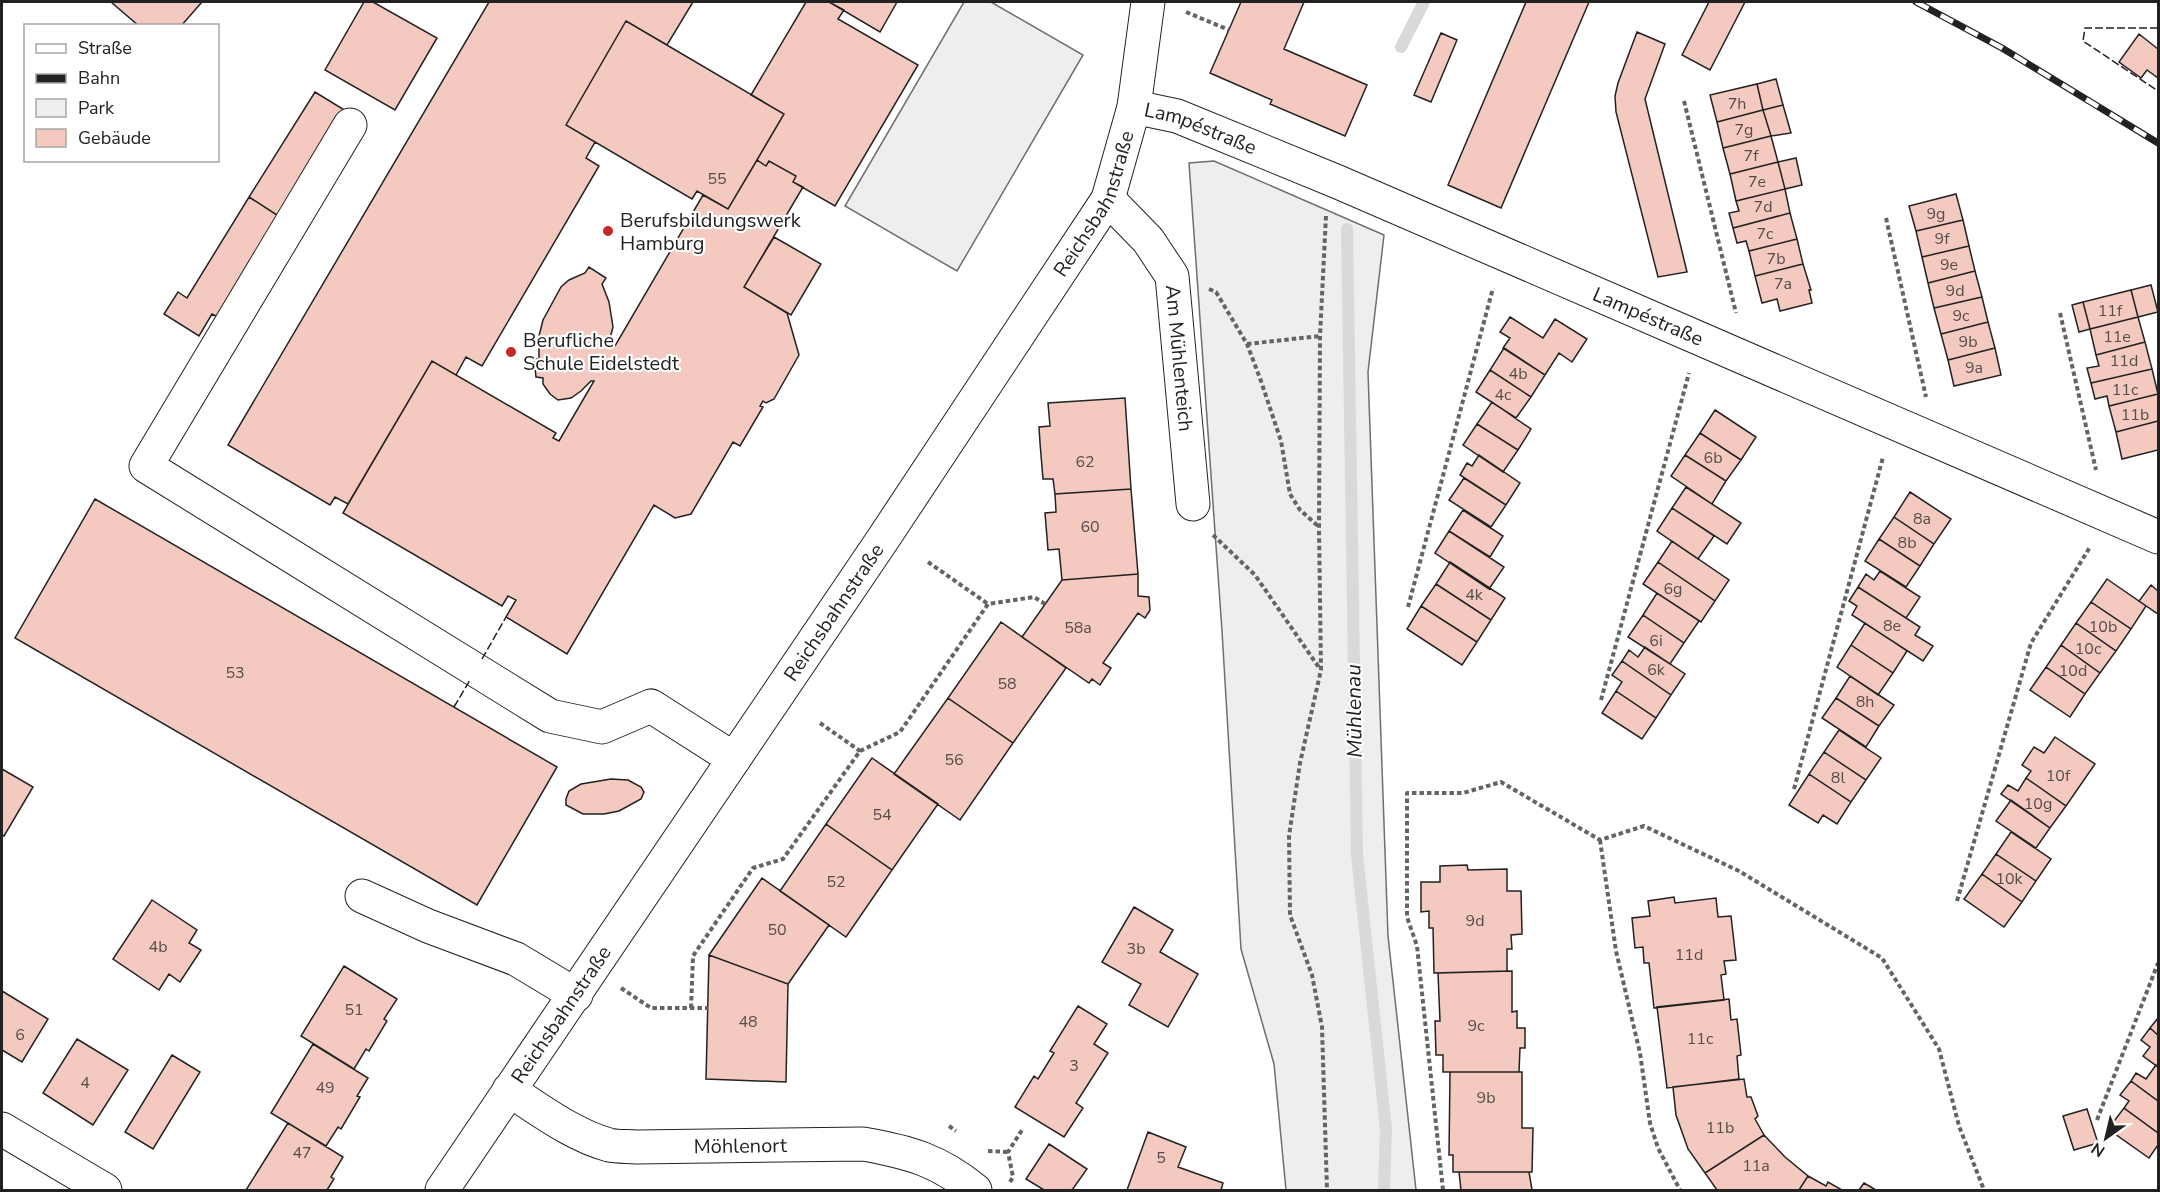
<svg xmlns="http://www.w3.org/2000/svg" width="2160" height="1192" font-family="'Nunito Sans',sans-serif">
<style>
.green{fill:#eee;stroke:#6f6f6f;stroke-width:1.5}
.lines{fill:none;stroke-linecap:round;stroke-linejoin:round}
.stream{stroke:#d9d9d9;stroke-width:12}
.building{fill:#f3c9c0;stroke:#222;stroke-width:1.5}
.minor-casing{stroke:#222;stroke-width:35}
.path{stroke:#646464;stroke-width:4;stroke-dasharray:4.5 3;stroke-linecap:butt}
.minor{stroke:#fff;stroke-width:33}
.rail-casing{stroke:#222;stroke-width:7}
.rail{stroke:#fff;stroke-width:4.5;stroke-dasharray:14;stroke-linecap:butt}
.fence{stroke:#222;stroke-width:1.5;stroke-dasharray:8 3;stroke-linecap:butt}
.poi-dot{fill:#c62828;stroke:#fff;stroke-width:2}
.labels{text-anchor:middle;stroke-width:4.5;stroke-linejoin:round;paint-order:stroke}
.number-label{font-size:16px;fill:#564c4a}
.street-label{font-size:20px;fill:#222;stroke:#fff}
.poi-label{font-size:20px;fill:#222;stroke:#fff;text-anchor:start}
.water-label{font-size:21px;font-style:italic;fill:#222;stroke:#fff}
</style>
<rect width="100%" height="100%" fill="#fff"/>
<!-- green -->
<path class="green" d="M 964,2 L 991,2 L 1083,55 L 957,271 L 845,206 Z
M 1214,161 L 1384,235 L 1368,372 L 1388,936 L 1416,1190 L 1286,1190 L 1274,1064 L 1241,949 L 1222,631 L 1189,163 Z"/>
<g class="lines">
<!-- stream -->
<path class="stream" d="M 1401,47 L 1424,2
M 1347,229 L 1357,855 L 1386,1129 L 1384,1190"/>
</g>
<!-- building -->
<path class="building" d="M 111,2 L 202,2 L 181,26 L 139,26 Z
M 364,2 L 373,2 L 437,38 L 395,110 L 325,70 Z
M 489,2 L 693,2 L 667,45 L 626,21 L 566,125 L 595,142 L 586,158 L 599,166 L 482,366 L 466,357 L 456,375 L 432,361 L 348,504 L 335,497 L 330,505 L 228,445 Z
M 806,2 L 829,2 L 844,10 L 838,19 L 918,65 L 835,206 L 793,182 L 796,176 L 769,161 L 766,166 L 757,160 L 784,114 L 751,95 Z
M 829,2 L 897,2 L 880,32 Z
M 1241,2 L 1304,2 L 1284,49 L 1367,85 L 1345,136 L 1270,104 L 1272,100 L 1210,73 Z
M 1526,2 L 1589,2 L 1501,208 L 1448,185 Z
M 1709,2 L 1745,2 L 1710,70 L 1682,55 Z
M 626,21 L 784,114 L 728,209 L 697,191 L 692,199 L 566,125 Z
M 1637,32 L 1665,44 L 1645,99 L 1687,272 L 1658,277 L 1616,112 L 1615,96 L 1618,83 Z
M 1441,33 L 1457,40 L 1431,102 L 1414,95 Z
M 2139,34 L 2158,49 L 2158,78 L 2147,70 L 2141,78 L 2119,62 Z
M 1776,79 L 1783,105 L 1763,110 L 1757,84 Z
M 1757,84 L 1763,110 L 1717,122 L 1710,95 Z
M 315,92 L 346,111 L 280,217 L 249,197 Z
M 1783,105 L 1791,133 L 1771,136 L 1763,110 Z
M 1763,110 L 1771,136 L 1723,148 L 1717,122 Z
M 1771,136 L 1778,162 L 1730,174 L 1723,148 Z
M 1796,158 L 1802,185 L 1785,189 L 1778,162 Z
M 757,160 L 766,166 L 769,161 L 796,176 L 793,182 L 803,187 L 744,287 L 787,313 L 799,355 L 774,399 L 766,403 L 763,401 L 760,406 L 763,407 L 740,446 L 733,442 L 691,514 L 675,518 L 654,505 L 567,654 L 506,617 L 516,600 L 508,596 L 502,606 L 343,513 L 432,361 L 556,433 L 553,438 L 559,441 L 594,381 L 591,381 L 581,391 L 571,398 L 558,400 L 550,394 L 543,384 L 543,378 L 536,377 L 534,359 L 539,359 L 539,336 L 543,320 L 561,287 L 569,280 L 585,273 L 589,267 L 606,278 L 602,284 L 609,302 L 613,327 L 609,342 L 615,346 L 703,195 L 728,209 Z
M 1778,162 L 1785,189 L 1736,201 L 1730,174 Z
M 1785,189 L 1790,213 L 1733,228 L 1729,213 L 1739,211 L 1736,201 Z
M 1956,194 L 1963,220 L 1916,231 L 1909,206 Z
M 249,197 L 280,217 L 218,317 L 212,314 L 199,336 L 164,314 L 178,292 L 187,298 Z
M 1790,213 L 1797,239 L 1749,251 L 1746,241 L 1737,243 L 1733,228 Z
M 1963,220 L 1969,246 L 1922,257 L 1916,231 Z
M 774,237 L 821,264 L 791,315 L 744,287 Z
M 1797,239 L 1803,264 L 1755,276 L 1749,251 Z
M 1969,246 L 1975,271 L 1928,283 L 1922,257 Z
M 1803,264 L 1811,290 L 1809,290 L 1812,303 L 1780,311 L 1777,299 L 1762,303 L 1755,276 Z
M 1975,271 L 1982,297 L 1934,308 L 1928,283 Z
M 2151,285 L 2158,312 L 2138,317 L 2131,290 Z
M 2131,290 L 2138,317 L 2090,329 L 2083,302 Z
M 1982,297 L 1988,322 L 1941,334 L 1934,308 Z
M 2083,302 L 2090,329 L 2079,332 L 2072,305 Z
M 1510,317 L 1543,338 L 1555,319 L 1587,339 L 1572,362 L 1559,353 L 1545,375 L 1503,348 L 1510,338 L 1500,332 Z
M 2138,317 L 2145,342 L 2096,355 L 2090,329 Z
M 1988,322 L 1995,348 L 1948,360 L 1941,334 Z
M 2145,342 L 2152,369 L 2091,383 L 2087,368 L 2099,366 L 2096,355 Z
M 1504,348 L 1545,375 L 1531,397 L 1490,370 Z
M 1995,348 L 2001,375 L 1954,386 L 1948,360 Z
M 2152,369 L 2158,394 L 2109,406 L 2107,396 L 2095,399 L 2091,383 Z
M 1490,370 L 1531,397 L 1516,418 L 1476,392 Z
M 2158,394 L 2158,421 L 2116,432 L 2109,406 Z
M 1125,398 L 1131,489 L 1055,494 L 1053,479 L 1043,479 L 1040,443 L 1039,427 L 1050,426 L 1048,403 Z
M 1492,402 L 1531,429 L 1518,450 L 1477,424 Z
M 1715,410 L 1756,437 L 1741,460 L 1700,433 Z
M 2158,421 L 2158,450 L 2122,459 L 2116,432 Z
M 1477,424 L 1518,450 L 1503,472 L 1463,445 Z
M 1700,433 L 1741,460 L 1726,481 L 1685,455 Z
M 1479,455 L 1520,483 L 1506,505 L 1460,475 L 1467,463 L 1472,466 Z
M 1685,455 L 1726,481 L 1712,504 L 1671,476 Z
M 1464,478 L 1506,505 L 1491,527 L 1449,500 Z
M 1686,487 L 1741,523 L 1727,544 L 1672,508 Z
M 1131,489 L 1138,574 L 1062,580 L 1059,549 L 1048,550 L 1045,513 L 1056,512 L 1055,494 Z
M 1910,492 L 1951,519 L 1934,544 L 1894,517 Z
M 95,499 L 557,767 L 477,905 L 15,638 Z
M 1672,508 L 1714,536 L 1698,559 L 1657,531 Z
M 1463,510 L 1503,536 L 1490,557 L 1449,531 Z
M 1894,517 L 1934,544 L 1920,566 L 1879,539 Z
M 1449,531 L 1504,567 L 1489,589 L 1435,553 Z
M 1879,539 L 1920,566 L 1906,587 L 1865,561 Z
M 1672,541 L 1729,580 L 1715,601 L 1658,562 Z
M 1450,562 L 1505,598 L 1491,620 L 1436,584 Z
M 1658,562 L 1715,601 L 1701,622 L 1643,584 Z
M 1880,571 L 1920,597 L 1906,618 L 1858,587 L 1866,574 L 1874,580 Z
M 1138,574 L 1138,596 L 1149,597 L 1150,610 L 1145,618 L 1138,613 L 1103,663 L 1111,668 L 1100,685 L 1092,679 L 1089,683 L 1022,637 L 1062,580 Z
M 2107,579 L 2146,606 L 2131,629 L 2091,602 Z
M 1436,584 L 1491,620 L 1477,642 L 1421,606 Z
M 2151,585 L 2158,591 L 2158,614 L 2139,601 Z
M 1858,587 L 1920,627 L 1915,635 L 1933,646 L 1923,661 L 1852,615 L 1857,606 L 1849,601 Z
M 1657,593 L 1699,621 L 1684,643 L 1643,615 Z
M 2091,602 L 2131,629 L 2116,651 L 2076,623 Z
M 1421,606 L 1477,642 L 1462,665 L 1407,629 Z
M 1643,615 L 1684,643 L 1670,664 L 1628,637 Z
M 1001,622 L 1066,668 L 1013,743 L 948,698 Z
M 1865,623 L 1907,651 L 1893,673 L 1851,645 Z
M 2076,623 L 2116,651 L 2100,673 L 2061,645 Z
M 1851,645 L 1893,673 L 1878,695 L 1837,667 Z
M 2061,645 L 2100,673 L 2085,694 L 2046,667 Z
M 1645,647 L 1685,674 L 1671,695 L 1622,661 L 1629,650 L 1638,657 Z
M 1622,661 L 1671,695 L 1656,718 L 1616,691 L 1622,682 L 1612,675 Z
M 2046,667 L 2085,694 L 2070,717 L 2030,690 Z
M 1850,676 L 1894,705 L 1879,726 L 1836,698 Z
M 1616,691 L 1656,718 L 1642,739 L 1602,713 Z
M 948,698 L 1013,743 L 960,820 L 894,774 Z
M 1836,698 L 1879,726 L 1866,747 L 1822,718 Z
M 1839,730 L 1881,758 L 1866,780 L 1824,752 Z
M 2055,737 L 2095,764 L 2066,806 L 2026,778 L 2031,771 L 2022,765 L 2034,747 L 2044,753 Z
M 1824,752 L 1866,780 L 1851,802 L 1809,774 Z
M 872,758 L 938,804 L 892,870 L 826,824 Z
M 2,769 L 33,787 L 4,836 L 2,835 Z
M 1809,774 L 1851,802 L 1837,824 L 1823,815 L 1818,823 L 1789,805 Z
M 2026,778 L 2066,806 L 2050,828 L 2001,794 L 2008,785 L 2018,791 Z
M 611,779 L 628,780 L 641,787 L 644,792 L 641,799 L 619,811 L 604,814 L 583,814 L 566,805 L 566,799 L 569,791 L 581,784 Z
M 2011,800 L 2050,828 L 2036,848 L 1996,821 Z
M 826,824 L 892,870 L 846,937 L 780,891 Z
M 2011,832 L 2051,859 L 2036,881 L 1996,854 Z
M 1996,854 L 2036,881 L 2022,902 L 1982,874 Z
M 1467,865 L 1468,870 L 1507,869 L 1507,891 L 1521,891 L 1522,934 L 1511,935 L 1512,949 L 1507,949 L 1507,971 L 1434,973 L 1433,928 L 1429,928 L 1429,911 L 1421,912 L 1421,882 L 1440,882 L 1440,866 Z
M 1982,874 L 2022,902 L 2004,927 L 1964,899 Z
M 762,878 L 829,925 L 788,984 L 709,955 Z
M 1674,897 L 1675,903 L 1716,898 L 1718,917 L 1731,916 L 1736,960 L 1724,961 L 1726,974 L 1721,975 L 1724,1000 L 1654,1008 L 1649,963 L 1644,963 L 1643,947 L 1635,948 L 1632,918 L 1650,916 L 1648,901 Z
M 152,900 L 197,930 L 189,943 L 201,950 L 180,982 L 169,974 L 159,990 L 113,959 Z
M 1134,907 L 1173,930 L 1160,952 L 1198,974 L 1168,1027 L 1129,1005 L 1141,984 L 1102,962 Z
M 709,955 L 788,984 L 786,1082 L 706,1079 Z
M 344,966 L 397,999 L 384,1019 L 387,1021 L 369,1051 L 366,1049 L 354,1069 L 301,1036 Z
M 1512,971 L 1512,1012 L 1517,1011 L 1517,1028 L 1525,1028 L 1525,1048 L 1520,1048 L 1519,1072 L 1443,1072 L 1443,1055 L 1436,1055 L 1435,1021 L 1440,1021 L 1438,973 Z
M 2,991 L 48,1019 L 22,1062 L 2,1050 Z
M 1729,999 L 1731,1020 L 1737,1019 L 1741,1055 L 1737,1056 L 1739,1079 L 1667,1088 L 1657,1007 Z
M 1078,1006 L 1107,1024 L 1094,1044 L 1108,1053 L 1076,1103 L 1083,1108 L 1064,1137 L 1015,1107 L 1034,1076 L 1038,1079 L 1054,1053 L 1050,1051 Z
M 2158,1018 L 2158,1035 L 2150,1028 Z
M 2150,1028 L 2158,1035 L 2158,1067 L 2143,1056 L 2150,1047 L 2141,1040 Z
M 77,1039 L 128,1070 L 93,1125 L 43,1093 Z
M 313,1044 L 368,1078 L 357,1096 L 360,1097 L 341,1129 L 338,1127 L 326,1146 L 271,1113 Z
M 172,1055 L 200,1072 L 153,1149 L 125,1132 Z
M 2156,1065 L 2158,1067 L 2158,1101 L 2131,1081 L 2136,1073 L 2146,1079 Z
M 1450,1072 L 1522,1072 L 1522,1128 L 1533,1128 L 1532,1172 L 1453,1172 L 1453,1155 L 1449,1155 Z
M 1744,1079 L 1747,1097 L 1751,1097 L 1758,1116 L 1755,1119 L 1764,1135 L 1705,1173 L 1688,1149 L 1676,1115 L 1673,1087 Z
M 2131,1081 L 2158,1101 L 2158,1133 L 2124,1108 L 2129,1101 L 2120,1095 Z
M 2124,1108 L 2158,1133 L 2158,1145 L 2149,1158 L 2108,1129 Z
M 2087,1109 L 2098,1143 L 2074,1150 L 2063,1116 Z
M 288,1123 L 343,1157 L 331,1177 L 334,1179 L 327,1190 L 246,1190 Z
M 1148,1132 L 1186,1147 L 1178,1167 L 1223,1183 L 1221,1190 L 1127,1190 Z
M 1764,1135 L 1785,1157 L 1808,1176 L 1799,1190 L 1717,1190 L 1705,1173 Z
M 1049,1144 L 1087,1169 L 1072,1190 L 1044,1190 L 1026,1179 Z
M 1459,1172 L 1529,1172 L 1532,1190 L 1461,1190 Z
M 1808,1176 L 1826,1186 L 1828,1182 L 1842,1190 L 1799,1190 Z
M 1864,1183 L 1876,1190 L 1859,1190 Z"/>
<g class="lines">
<!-- minor casing -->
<g class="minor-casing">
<g id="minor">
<path id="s1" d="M 1134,107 L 1177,116 L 1338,182 L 2158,537"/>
<path d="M 350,125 L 146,466 L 550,716 L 602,727 L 651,706 L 734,759"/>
<path id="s2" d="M 1108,199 L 1148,240 L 1172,276 L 1193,504"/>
<path d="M 362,896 L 428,926 L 516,959 L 576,995"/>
<path id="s3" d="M 509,1090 C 540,1110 573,1135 609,1145 C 618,1147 628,1146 637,1147 L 863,1144 C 909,1152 938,1160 975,1190"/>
<path d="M 2,1129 L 105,1190"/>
<path id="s4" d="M 442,1190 L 883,539 L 1108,199 L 1134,107 L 1148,2"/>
</g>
</g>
<!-- path -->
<path class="path" d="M 1186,12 L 1229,30
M 1684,101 L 1736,313
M 1326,216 L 1320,336 L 1319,528 L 1321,670 L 1300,763 L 1289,836 L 1290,915 L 1312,975 L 1322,1027 L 1327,1190
M 1886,218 L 1926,397
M 1209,289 L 1216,292 L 1247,344 L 1261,381 L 1281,441 L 1290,494 L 1300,510 L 1319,527
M 2060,313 L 2096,470
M 1247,344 L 1320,336
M 1213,535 L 1255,575 L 1320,669
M 928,562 L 988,604
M 1408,607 L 1493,288
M 1601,700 L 1689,373
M 820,723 L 860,751
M 1794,789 L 1883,457
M 1600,840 L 1616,951 L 1640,1053 L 1650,1123 L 1658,1148 L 1680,1190
M 1957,901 L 2031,643 L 2090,547
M 621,988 L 651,1008 L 708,1008
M 691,1008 L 693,956 L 753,868 L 783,859 L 860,751 L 900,732 L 988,604 L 1034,597 L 1045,604
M 2097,1120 L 2158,963
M 949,1126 L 956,1131
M 988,1151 L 1008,1152
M 1010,1182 L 1013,1177 L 1008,1152 L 1022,1130
M 1443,1190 L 1417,946 L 1407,917 L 1407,793 L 1463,793 L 1501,782 L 1600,840 L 1644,826 L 1739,871 L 1882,958 L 1939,1049 L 1959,1126 L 1984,1190"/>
<!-- minor -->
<use href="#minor" class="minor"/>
<!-- rail casing -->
<g class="rail-casing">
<path id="rail" d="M 1916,2 L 2002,48 L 2158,143"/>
</g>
<!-- rail -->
<use href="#rail" class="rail"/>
<!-- fence -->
<path class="fence" d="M 2158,28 L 2085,28 L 2083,41 L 2158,91
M 482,659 L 506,617
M 454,707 L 470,680"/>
</g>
<!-- markers -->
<g class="poi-dot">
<circle cx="608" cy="231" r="6"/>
<circle cx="511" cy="352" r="6"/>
</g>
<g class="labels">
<!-- number labels -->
<g class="number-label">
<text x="1737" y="109">7h</text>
<text x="1744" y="135">7g</text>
<text x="1751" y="161">7f</text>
<text x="717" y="184">55</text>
<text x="1757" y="187">7e</text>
<text x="1763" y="212">7d</text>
<text x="1936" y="219">9g</text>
<text x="1765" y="239">7c</text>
<text x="1942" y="244">9f</text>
<text x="1776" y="264">7b</text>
<text x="1949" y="270">9e</text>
<text x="1783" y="289">7a</text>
<text x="1955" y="296">9d</text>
<text x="2110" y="316">11f</text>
<text x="1961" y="321">9c</text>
<text x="2117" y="342">11e</text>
<text x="1968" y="347">9b</text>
<text x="2124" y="366">11d</text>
<text x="1974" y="373">9a</text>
<text x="1518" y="379">4b</text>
<text x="2125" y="395">11c</text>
<text x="1503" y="400">4c</text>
<text x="2135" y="420">11b</text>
<text x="1713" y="463">6b</text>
<text x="1085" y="467">62</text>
<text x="1922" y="524">8a</text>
<text x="1090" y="532">60</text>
<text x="1907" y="548">8b</text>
<text x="1673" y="594">6g</text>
<text x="1474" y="600">4k</text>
<text x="1892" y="631">8e</text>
<text x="2103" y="632">10b</text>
<text x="1078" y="633">58a</text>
<text x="1656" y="646">6i</text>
<text x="2088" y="654">10c</text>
<text x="1656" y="675">6k</text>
<text x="2073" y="676">10d</text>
<text x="235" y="678">53</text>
<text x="1007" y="689">58</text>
<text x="1865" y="707">8h</text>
<text x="954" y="765">56</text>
<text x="2058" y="781">10f</text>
<text x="1838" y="783">8l</text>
<text x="2038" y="809">10g</text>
<text x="882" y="820">54</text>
<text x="2009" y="884">10k</text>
<text x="836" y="887">52</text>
<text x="1475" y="926">9d</text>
<text x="777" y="935">50</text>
<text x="158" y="952">4b</text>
<text x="1136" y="954">3b</text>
<text x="1689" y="960">11d</text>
<text x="354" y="1015">51</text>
<text x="748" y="1027">48</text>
<text x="1476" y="1031">9c</text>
<text x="20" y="1040">6</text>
<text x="1700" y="1044">11c</text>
<text x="1074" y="1071">3</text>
<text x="85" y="1088">4</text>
<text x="325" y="1093">49</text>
<text x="1486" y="1103">9b</text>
<text x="1720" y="1133">11b</text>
<text x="302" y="1158">47</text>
<text x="1161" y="1163">5</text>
<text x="1756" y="1171">11a</text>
</g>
<!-- street labels -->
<g class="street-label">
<text dy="7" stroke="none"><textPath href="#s1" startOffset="70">Lampéstraße</textPath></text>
<text dy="7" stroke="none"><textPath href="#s4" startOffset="1184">Reichsbahnstraße</textPath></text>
<text dy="7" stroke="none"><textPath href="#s1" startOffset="556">Lampéstraße</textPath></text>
<text dy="7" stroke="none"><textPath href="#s2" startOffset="183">Am Mühlenteich</textPath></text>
<text dy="7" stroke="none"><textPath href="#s4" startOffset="698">Reichsbahnstraße</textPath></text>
<text dy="7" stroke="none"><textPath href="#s4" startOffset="212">Reichsbahnstraße</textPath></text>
<text dy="7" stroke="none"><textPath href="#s3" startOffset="246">Möhlenort</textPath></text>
</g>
<!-- poi labels -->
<g class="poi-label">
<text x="620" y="227">Berufsbildungswerk<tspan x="620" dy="23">Hamburg</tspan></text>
<text x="523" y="347">Berufliche<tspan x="523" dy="23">Schule Eidelstedt</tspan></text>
</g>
<!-- water labels -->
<g class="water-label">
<text transform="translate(1354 711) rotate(-91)" y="7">Mühlenau</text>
</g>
</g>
<!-- border -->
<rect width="2160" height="1192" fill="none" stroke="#222222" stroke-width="6"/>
<!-- legend -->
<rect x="24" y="24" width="195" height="138" fill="#ffffff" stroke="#a7a7a7" stroke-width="1.5"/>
<rect x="36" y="44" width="30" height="9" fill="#ffffff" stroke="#a7a7a7" stroke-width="1.5"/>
<text x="78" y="54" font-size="18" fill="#222222">Straße</text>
<rect x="36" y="74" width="30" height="9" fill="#222222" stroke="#a7a7a7" stroke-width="1.5"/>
<text x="78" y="84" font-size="18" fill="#222222">Bahn</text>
<rect x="36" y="99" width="30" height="18" fill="#eeeeee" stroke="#a7a7a7" stroke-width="1.5"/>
<text x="78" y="114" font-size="18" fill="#222222">Park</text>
<rect x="36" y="129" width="30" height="18" fill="#f3c9c0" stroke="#a7a7a7" stroke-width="1.5"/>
<text x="78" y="144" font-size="18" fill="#222222">Gebäude</text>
<!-- north arrow -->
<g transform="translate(2106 1138) rotate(214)" stroke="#ffffff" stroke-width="4.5" paint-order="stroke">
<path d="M0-4.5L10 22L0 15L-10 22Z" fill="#222222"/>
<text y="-9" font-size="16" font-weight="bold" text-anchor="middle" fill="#222222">N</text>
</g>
</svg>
